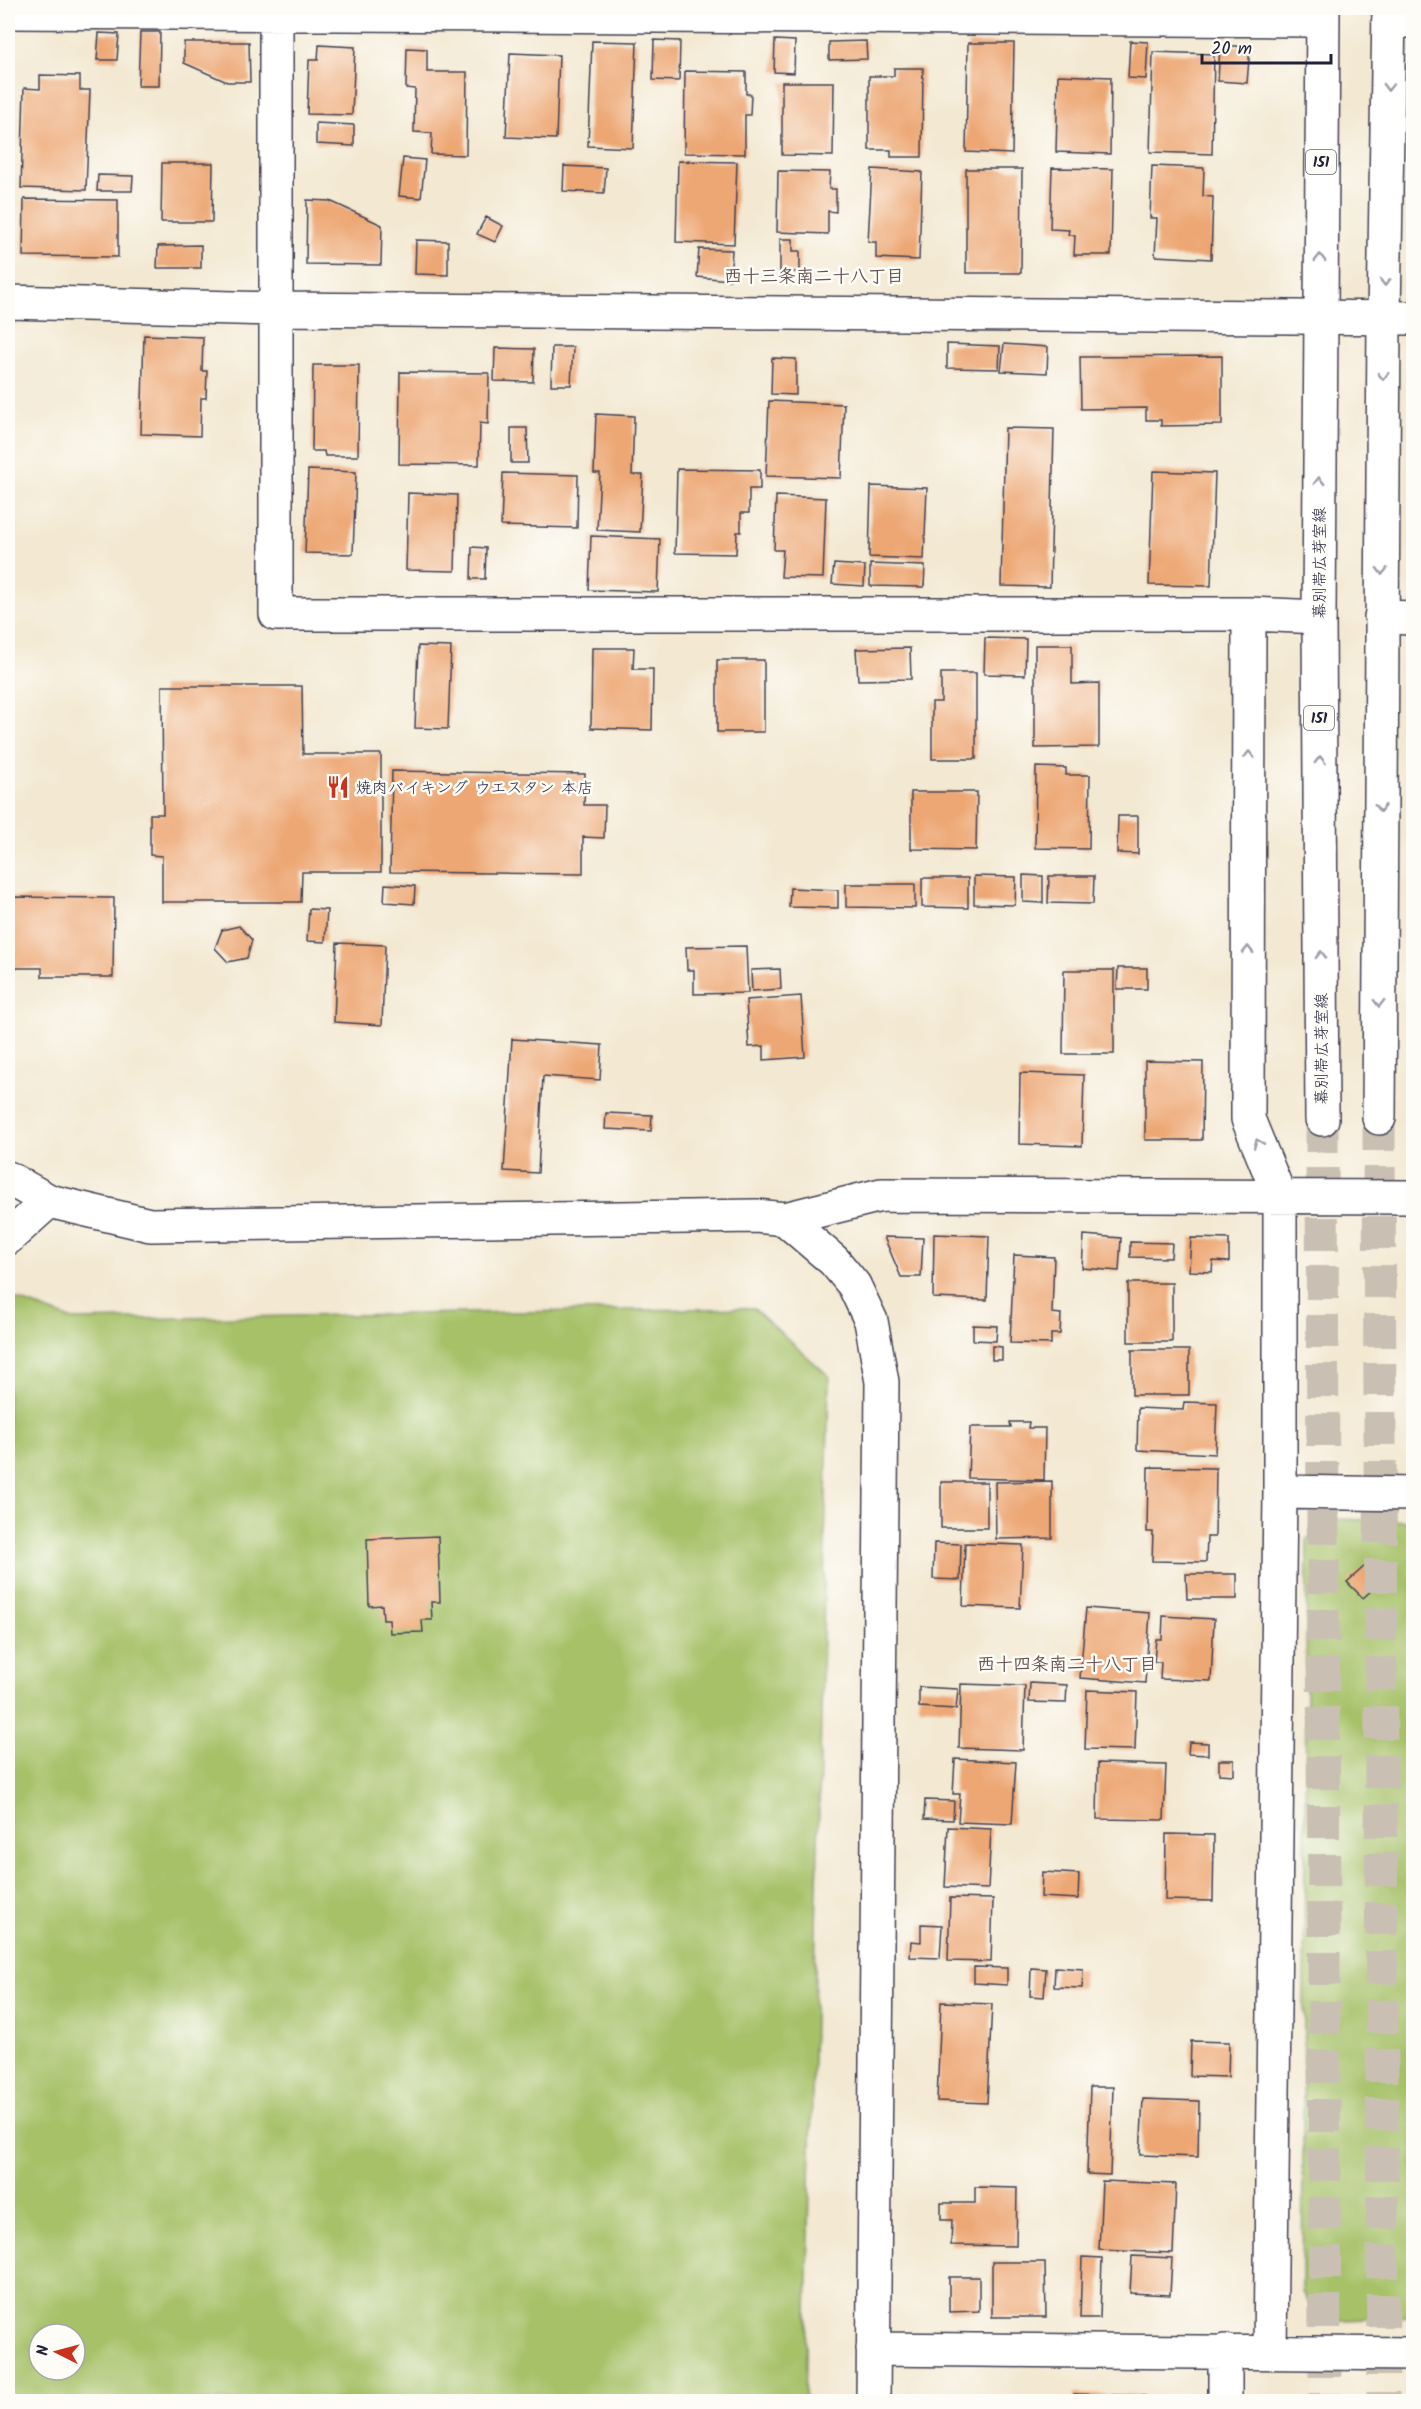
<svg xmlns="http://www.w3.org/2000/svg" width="1421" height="2409" font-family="Kalam,'Klee One',sans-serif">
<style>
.green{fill:#a6c167;stroke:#647251;stroke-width:1.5;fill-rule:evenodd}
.building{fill:#eda775}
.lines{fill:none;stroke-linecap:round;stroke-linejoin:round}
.primary-tunnel{stroke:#c9c0b3;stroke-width:33;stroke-dasharray:33 16;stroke-linecap:butt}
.street-casing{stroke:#414052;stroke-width:36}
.primary-casing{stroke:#414052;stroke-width:36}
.street{stroke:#fff;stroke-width:33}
.primary{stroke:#fff;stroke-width:33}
.oneway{stroke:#9c9ca7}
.labels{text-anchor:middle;stroke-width:5;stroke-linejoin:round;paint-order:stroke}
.shield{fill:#fdfcf7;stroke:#646373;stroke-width:1.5}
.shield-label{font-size:15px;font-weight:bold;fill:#22223b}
.street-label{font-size:16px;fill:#22223b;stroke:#fdfcf7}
.poi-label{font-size:16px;fill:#22223b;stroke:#fdfcf7;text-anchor:start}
.neighbourhood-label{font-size:18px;font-weight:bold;fill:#69514f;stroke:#fdfcf7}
</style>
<rect width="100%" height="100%" fill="#fdfcf7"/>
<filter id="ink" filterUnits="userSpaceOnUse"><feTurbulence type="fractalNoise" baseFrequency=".0167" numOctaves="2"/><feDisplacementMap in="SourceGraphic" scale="12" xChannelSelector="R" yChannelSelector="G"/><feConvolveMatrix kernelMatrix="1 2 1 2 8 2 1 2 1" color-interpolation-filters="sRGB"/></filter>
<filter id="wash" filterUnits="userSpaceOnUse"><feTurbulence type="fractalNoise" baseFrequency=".008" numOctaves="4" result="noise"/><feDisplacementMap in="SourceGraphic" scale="24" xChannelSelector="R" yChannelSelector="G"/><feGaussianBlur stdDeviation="1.35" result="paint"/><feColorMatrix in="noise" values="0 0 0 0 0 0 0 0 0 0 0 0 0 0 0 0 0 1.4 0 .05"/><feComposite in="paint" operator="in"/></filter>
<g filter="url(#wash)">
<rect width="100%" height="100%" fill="#f3e8d1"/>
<!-- green -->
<path class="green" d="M 8,1296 L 73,1320 L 753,1308 L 829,1376 L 805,2401 L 8,2401 ZM 39,2334 L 75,2334 L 75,2370 L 39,2370 Z
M 1329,1519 L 1413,1521 L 1413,2317 L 1322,2321 L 1302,2292 L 1307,1539 Z"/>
<g id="blocks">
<!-- building -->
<path class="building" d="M 140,32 L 160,32 L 159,86 L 138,86 Z
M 99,33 L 119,34 L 117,60 L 97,60 Z
M 654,40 L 680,41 L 679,81 L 653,80 Z
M 775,40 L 795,41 L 794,73 L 774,72 Z
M 592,41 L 637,42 L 633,148 L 588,146 Z
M 866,41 L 867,59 L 829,60 L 829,42 Z
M 1130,41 L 1148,42 L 1146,79 L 1128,78 Z
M 184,42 L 249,42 L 250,82 L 227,82 L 184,63 Z
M 968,43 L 1014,43 L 1012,154 L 966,152 Z
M 319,45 L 355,47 L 352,115 L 307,114 L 309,60 L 318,60 Z
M 1220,45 L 1250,47 L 1247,83 L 1218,81 Z
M 407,48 L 427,49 L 427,72 L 467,72 L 466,155 L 431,154 L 432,133 L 414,132 L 415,89 L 406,88 Z
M 1153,52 L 1214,54 L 1212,154 L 1150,152 Z
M 510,53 L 559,55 L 556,139 L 506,137 Z
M 894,68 L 923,68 L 922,157 L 891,157 L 891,150 L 869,150 L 869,76 L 894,76 Z
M 685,71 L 746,72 L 746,94 L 751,94 L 750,115 L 745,115 L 745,154 L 684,153 Z
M 40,75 L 80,76 L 80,90 L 90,90 L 86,190 L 21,188 L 24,88 L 40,89 Z
M 1058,75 L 1111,77 L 1110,154 L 1056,152 Z
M 782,82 L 834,82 L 833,156 L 782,155 Z
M 316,123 L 354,125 L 354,146 L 316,144 Z
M 403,158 L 425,160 L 421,198 L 399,196 Z
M 678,161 L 737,162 L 734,244 L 676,242 Z
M 162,163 L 213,163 L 212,222 L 161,222 Z
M 564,166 L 606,168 L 604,193 L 563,191 Z
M 1152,166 L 1204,168 L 1203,196 L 1213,197 L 1211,259 L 1155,256 L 1157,218 L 1150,218 Z
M 1052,168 L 1113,169 L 1111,255 L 1074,255 L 1075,235 L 1068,235 L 1069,230 L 1050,229 Z
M 872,169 L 922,172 L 919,260 L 876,258 L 876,242 L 868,242 Z
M 966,169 L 1022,169 L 1021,273 L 966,273 Z
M 778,171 L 830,172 L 829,189 L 836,189 L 836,212 L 828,211 L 828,234 L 777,232 Z
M 98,175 L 133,176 L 132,191 L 97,191 Z
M 24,199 L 118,200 L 118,257 L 23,256 Z
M 307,200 L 330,201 L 382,225 L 381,265 L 306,264 Z
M 486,217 L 503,226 L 495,242 L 477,234 Z
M 780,239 L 793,239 L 793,251 L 800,251 L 800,272 L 780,272 Z
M 416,240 L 448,241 L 448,275 L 415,274 Z
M 201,245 L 201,268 L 157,268 L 158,246 Z
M 699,249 L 732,250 L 730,280 L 697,277 Z
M 144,335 L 203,337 L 202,371 L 207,371 L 206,398 L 201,398 L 200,436 L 141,434 Z
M 947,344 L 1000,346 L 999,369 L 947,368 Z
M 1004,344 L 1048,347 L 1047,373 L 1001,371 Z
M 552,347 L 573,347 L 571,385 L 551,385 Z
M 495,348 L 534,349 L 533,382 L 494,381 Z
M 1222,356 L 1222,425 L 1161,426 L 1161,420 L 1146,420 L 1146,408 L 1081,409 L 1080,357 Z
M 772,358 L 796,359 L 796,395 L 771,394 Z
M 313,365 L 359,365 L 358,456 L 325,456 L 324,451 L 312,451 Z
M 400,372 L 489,373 L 488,424 L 480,423 L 479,465 L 399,464 Z
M 769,401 L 844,404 L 841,478 L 766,476 Z
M 596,414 L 634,416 L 632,475 L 643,475 L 640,532 L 597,530 L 600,473 L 594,473 Z
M 511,428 L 527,428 L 528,463 L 511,463 Z
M 1005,428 L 1054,429 L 1050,587 L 1001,586 Z
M 677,469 L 760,470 L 760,489 L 749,489 L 749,513 L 741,513 L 741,532 L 737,532 L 736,554 L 675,553 Z
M 308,470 L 356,472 L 353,554 L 305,553 Z
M 1153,471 L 1215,473 L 1211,586 L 1149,585 Z
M 503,473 L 578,475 L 577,528 L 501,526 Z
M 871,486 L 927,488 L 924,559 L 869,557 Z
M 408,493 L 457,495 L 455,571 L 406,570 Z
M 776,496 L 826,498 L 823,578 L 781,577 L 783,550 L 774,550 Z
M 591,536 L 660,539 L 658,592 L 589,590 Z
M 472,547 L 486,548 L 485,579 L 471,579 Z
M 834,564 L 865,566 L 864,586 L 832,584 Z
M 870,564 L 925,566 L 924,587 L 870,586 Z
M 985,638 L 1026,639 L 1025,675 L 984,674 Z
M 1035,645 L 1072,645 L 1072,684 L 1099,683 L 1099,747 L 1035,748 Z
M 418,646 L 451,647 L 448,729 L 415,728 Z
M 592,648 L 634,648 L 633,669 L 653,669 L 652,730 L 591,728 Z
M 910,648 L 911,679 L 858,680 L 856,649 Z
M 717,660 L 764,660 L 764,732 L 717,732 Z
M 941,673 L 976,673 L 976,759 L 932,759 L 932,702 L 941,702 Z
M 162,686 L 302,686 L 303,754 L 381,754 L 381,872 L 302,872 L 301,902 L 162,902 L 162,856 L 150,855 L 150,814 L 163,814 Z
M 1036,767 L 1066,768 L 1066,775 L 1090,775 L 1089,849 L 1035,848 Z
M 392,771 L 585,774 L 584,805 L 605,805 L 604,838 L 583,837 L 583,874 L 390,872 Z
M 911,792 L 977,792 L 976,850 L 911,849 Z
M 1118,816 L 1138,816 L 1138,854 L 1117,853 Z
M 1023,875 L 1043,876 L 1043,903 L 1023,902 Z
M 974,876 L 1016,877 L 1015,905 L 974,904 Z
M 1049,876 L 1094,876 L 1093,904 L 1048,903 Z
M 922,878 L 968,878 L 968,908 L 922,907 Z
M 385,884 L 415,886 L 414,904 L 384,902 Z
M 846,884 L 915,884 L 915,908 L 846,907 Z
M 790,888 L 838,890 L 838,908 L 789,907 Z
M 8,897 L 114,898 L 113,977 L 42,977 L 42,968 L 8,968 Z
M 309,909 L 327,910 L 325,942 L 307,941 Z
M 239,926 L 252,940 L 247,958 L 228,962 L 215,948 L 222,930 Z
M 337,943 L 385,945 L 382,1025 L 334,1022 Z
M 746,946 L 748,993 L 694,994 L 694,970 L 687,970 L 686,947 Z
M 1118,968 L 1147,968 L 1147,989 L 1117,989 Z
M 780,969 L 781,989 L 752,991 L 751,970 Z
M 1064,970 L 1114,970 L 1114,1054 L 1063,1054 Z
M 801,996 L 805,1057 L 764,1060 L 764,1046 L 749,1047 L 746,1000 Z
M 512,1039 L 602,1045 L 600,1080 L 543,1076 L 538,1173 L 504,1171 Z
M 1145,1061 L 1203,1062 L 1202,1140 L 1145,1140 Z
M 1020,1073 L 1084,1075 L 1082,1146 L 1019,1144 Z
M 606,1113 L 652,1115 L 651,1131 L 605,1129 Z
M 934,1234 L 989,1236 L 987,1300 L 933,1298 Z
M 1084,1235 L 1121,1238 L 1119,1271 L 1082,1268 Z
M 884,1237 L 923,1238 L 921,1277 L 901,1277 Z
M 1191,1238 L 1229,1239 L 1229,1262 L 1213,1261 L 1212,1272 L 1189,1271 Z
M 1130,1242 L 1172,1243 L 1171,1258 L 1130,1257 Z
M 1014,1255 L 1054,1257 L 1052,1313 L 1061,1314 L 1060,1334 L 1051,1334 L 1051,1344 L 1010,1343 Z
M 1128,1283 L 1172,1283 L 1172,1342 L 1128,1342 Z
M 973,1325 L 997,1326 L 996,1341 L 973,1340 Z
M 992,1346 L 1002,1347 L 1002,1360 L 992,1360 Z
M 1132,1350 L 1189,1350 L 1189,1395 L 1132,1395 Z
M 1184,1402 L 1217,1403 L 1215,1454 L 1137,1450 L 1138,1408 L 1183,1410 Z
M 1010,1422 L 1029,1422 L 1028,1428 L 1045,1428 L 1044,1480 L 968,1478 L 970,1427 L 1011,1427 Z
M 1148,1467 L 1216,1468 L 1215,1537 L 1207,1537 L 1206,1562 L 1152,1561 L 1153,1532 L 1147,1532 Z
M 1052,1481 L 1052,1538 L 996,1539 L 995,1482 Z
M 941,1482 L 987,1482 L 987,1528 L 941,1528 Z
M 438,1536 L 440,1602 L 431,1602 L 432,1620 L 422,1620 L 423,1632 L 390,1633 L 389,1620 L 383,1620 L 382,1605 L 369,1606 L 367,1539 Z
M 934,1543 L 961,1544 L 960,1580 L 933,1579 Z
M 965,1543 L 1023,1545 L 1020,1608 L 963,1606 Z
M 1366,1565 L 1381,1582 L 1363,1598 L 1347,1582 Z
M 1186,1574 L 1237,1574 L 1237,1599 L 1187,1599 Z
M 1086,1608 L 1150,1613 L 1145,1683 L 1080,1678 Z
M 1163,1616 L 1214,1619 L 1211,1681 L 1160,1679 L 1161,1662 L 1154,1662 L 1156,1639 L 1162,1639 Z
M 1030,1683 L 1067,1685 L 1066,1703 L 1029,1702 Z
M 961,1684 L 1025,1686 L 1023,1750 L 959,1748 Z
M 919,1687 L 958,1689 L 956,1709 L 919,1707 Z
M 1087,1690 L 1137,1692 L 1135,1750 L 1085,1749 Z
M 1189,1742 L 1208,1743 L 1208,1755 L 1188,1754 Z
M 955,1759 L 1016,1762 L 1012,1824 L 958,1822 L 960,1794 L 953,1794 Z
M 1219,1760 L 1234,1760 L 1234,1775 L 1219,1774 Z
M 1098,1763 L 1166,1765 L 1164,1820 L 1097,1819 Z
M 925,1800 L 954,1801 L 953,1820 L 924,1819 Z
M 948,1827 L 991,1829 L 988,1889 L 945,1887 Z
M 1166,1834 L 1214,1835 L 1213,1901 L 1165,1900 Z
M 1042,1872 L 1079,1874 L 1078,1899 L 1041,1897 Z
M 950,1898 L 993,1899 L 991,1962 L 948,1961 Z
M 921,1924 L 942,1925 L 940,1958 L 910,1957 L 911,1941 L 921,1942 Z
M 974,1967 L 1007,1968 L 1007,1985 L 974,1983 Z
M 1055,1967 L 1083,1969 L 1082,1988 L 1054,1987 Z
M 1031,1968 L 1046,1969 L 1044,1997 L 1030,1996 Z
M 941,2002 L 992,2004 L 987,2103 L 937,2101 Z
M 1191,2041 L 1229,2042 L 1228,2077 L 1190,2076 Z
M 1090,2087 L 1113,2087 L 1110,2175 L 1087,2174 Z
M 1143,2099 L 1199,2101 L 1198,2157 L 1140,2155 Z
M 1102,2181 L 1176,2184 L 1173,2253 L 1099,2250 Z
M 975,2187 L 1017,2188 L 1016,2246 L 951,2245 L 952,2220 L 941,2220 L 941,2203 L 975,2203 Z
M 1132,2256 L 1172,2258 L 1170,2295 L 1130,2293 Z
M 1082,2257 L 1102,2258 L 1100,2318 L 1080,2318 Z
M 992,2262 L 1045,2262 L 1046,2317 L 992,2317 Z
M 949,2277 L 979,2277 L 979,2311 L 949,2312 Z
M 1074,2394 L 1145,2396 L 1144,2402 L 1074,2402 Z"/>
</g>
</g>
<g filter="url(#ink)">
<use href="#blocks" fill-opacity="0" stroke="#414052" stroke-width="1.5"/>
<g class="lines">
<!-- primary-tunnel -->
<path class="primary-tunnel" d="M 1379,1118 L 1383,2402
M 1322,1119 L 1325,2402"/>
<!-- street casing -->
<g class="street-casing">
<path id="street" d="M 276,8 L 276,614 L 1249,614 L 1319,617
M 8,12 L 1322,20
M 1389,21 L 1414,21
M 8,302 L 277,309 L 1414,318
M 1249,614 L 1248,1119 L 1280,1197 L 1280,1492 L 1270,2352
M 1381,617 L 1414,618
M 8,1178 L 49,1201 L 150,1225 L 756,1216 L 785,1219 L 834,1261 L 854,1285 L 871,1321 L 882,1382 L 873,2402
M 785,1219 L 881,1195 L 1414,1197
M 8,1238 L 49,1201
M 1280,1492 L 1414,1494
M 873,2349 L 1414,2354
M 1225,2402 L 1225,2351"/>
</g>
<!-- primary casing -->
<g class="primary-casing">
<path id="primary" d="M 1379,1118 L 1384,317 L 1389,8
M 1322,1119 L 1319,617 L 1323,8"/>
</g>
<!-- street -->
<use href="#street" class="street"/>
<!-- primary -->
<use href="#primary" class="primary"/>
</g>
<!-- one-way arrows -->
<defs><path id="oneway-chevron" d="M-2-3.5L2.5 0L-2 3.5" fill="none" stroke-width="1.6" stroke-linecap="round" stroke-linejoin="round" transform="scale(1.5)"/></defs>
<g class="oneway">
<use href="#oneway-chevron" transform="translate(1388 87) rotate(91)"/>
<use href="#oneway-chevron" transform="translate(1320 258) rotate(-90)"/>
<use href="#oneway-chevron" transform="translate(1385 282) rotate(91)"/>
<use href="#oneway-chevron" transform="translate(1383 376) rotate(91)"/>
<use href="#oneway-chevron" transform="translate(1319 481) rotate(-90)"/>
<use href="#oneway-chevron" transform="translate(1382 571) rotate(91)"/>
<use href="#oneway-chevron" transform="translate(1249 755) rotate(-90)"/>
<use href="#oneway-chevron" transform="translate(1320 760) rotate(-90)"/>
<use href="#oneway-chevron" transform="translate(1380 808) rotate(90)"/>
<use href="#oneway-chevron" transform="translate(1248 950) rotate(-90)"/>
<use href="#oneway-chevron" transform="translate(1321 955) rotate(-90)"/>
<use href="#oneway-chevron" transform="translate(1379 1003) rotate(90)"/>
<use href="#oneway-chevron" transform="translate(1258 1143) rotate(-112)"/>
</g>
</g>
<!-- icons -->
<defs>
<g id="restaurant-bare" transform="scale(1.8)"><path d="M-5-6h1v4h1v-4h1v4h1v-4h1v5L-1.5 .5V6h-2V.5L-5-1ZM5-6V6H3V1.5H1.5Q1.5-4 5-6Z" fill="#c8321e" stroke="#fdfcf7" stroke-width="2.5" paint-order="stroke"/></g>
</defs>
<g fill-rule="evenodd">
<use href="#restaurant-bare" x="338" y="787"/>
</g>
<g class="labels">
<!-- shield labels -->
<g class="shield">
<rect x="1306" y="150" width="30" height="24" rx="4.5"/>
<rect x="1304" y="706" width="30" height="24" rx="4.5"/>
</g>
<g class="shield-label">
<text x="1321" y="167">151</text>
<text x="1319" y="723">151</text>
</g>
<!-- street labels -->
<g class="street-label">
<text transform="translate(1319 563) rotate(-90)" y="6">幕別帯広芽室線</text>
<text transform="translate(1321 1049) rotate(-90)" y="6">幕別帯広芽室線</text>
</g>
<!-- poi labels -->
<g class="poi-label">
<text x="356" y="793">焼肉バイキング ウエスタン 本店</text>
</g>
<!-- neighbourhood labels -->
<g class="neighbourhood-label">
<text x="814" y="282">西十三条南二十八丁目</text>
<text x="1067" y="1670">西十四条南二十八丁目</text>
</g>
</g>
<!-- margin -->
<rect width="1421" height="2409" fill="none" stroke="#fdfcf7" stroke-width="30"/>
<!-- north arrow -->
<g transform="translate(57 2352) rotate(276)"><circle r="28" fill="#fdfcf7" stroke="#a5a5ac" stroke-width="1.5"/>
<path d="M0-4.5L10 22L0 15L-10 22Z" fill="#c8321e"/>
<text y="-9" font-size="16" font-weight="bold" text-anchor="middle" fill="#22223b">N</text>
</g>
<!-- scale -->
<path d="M1202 54v9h129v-9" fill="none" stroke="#22223b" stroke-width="3"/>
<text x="1211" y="54" font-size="18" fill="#22223b" stroke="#fdfcf7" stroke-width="4.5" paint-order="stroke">20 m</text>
</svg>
